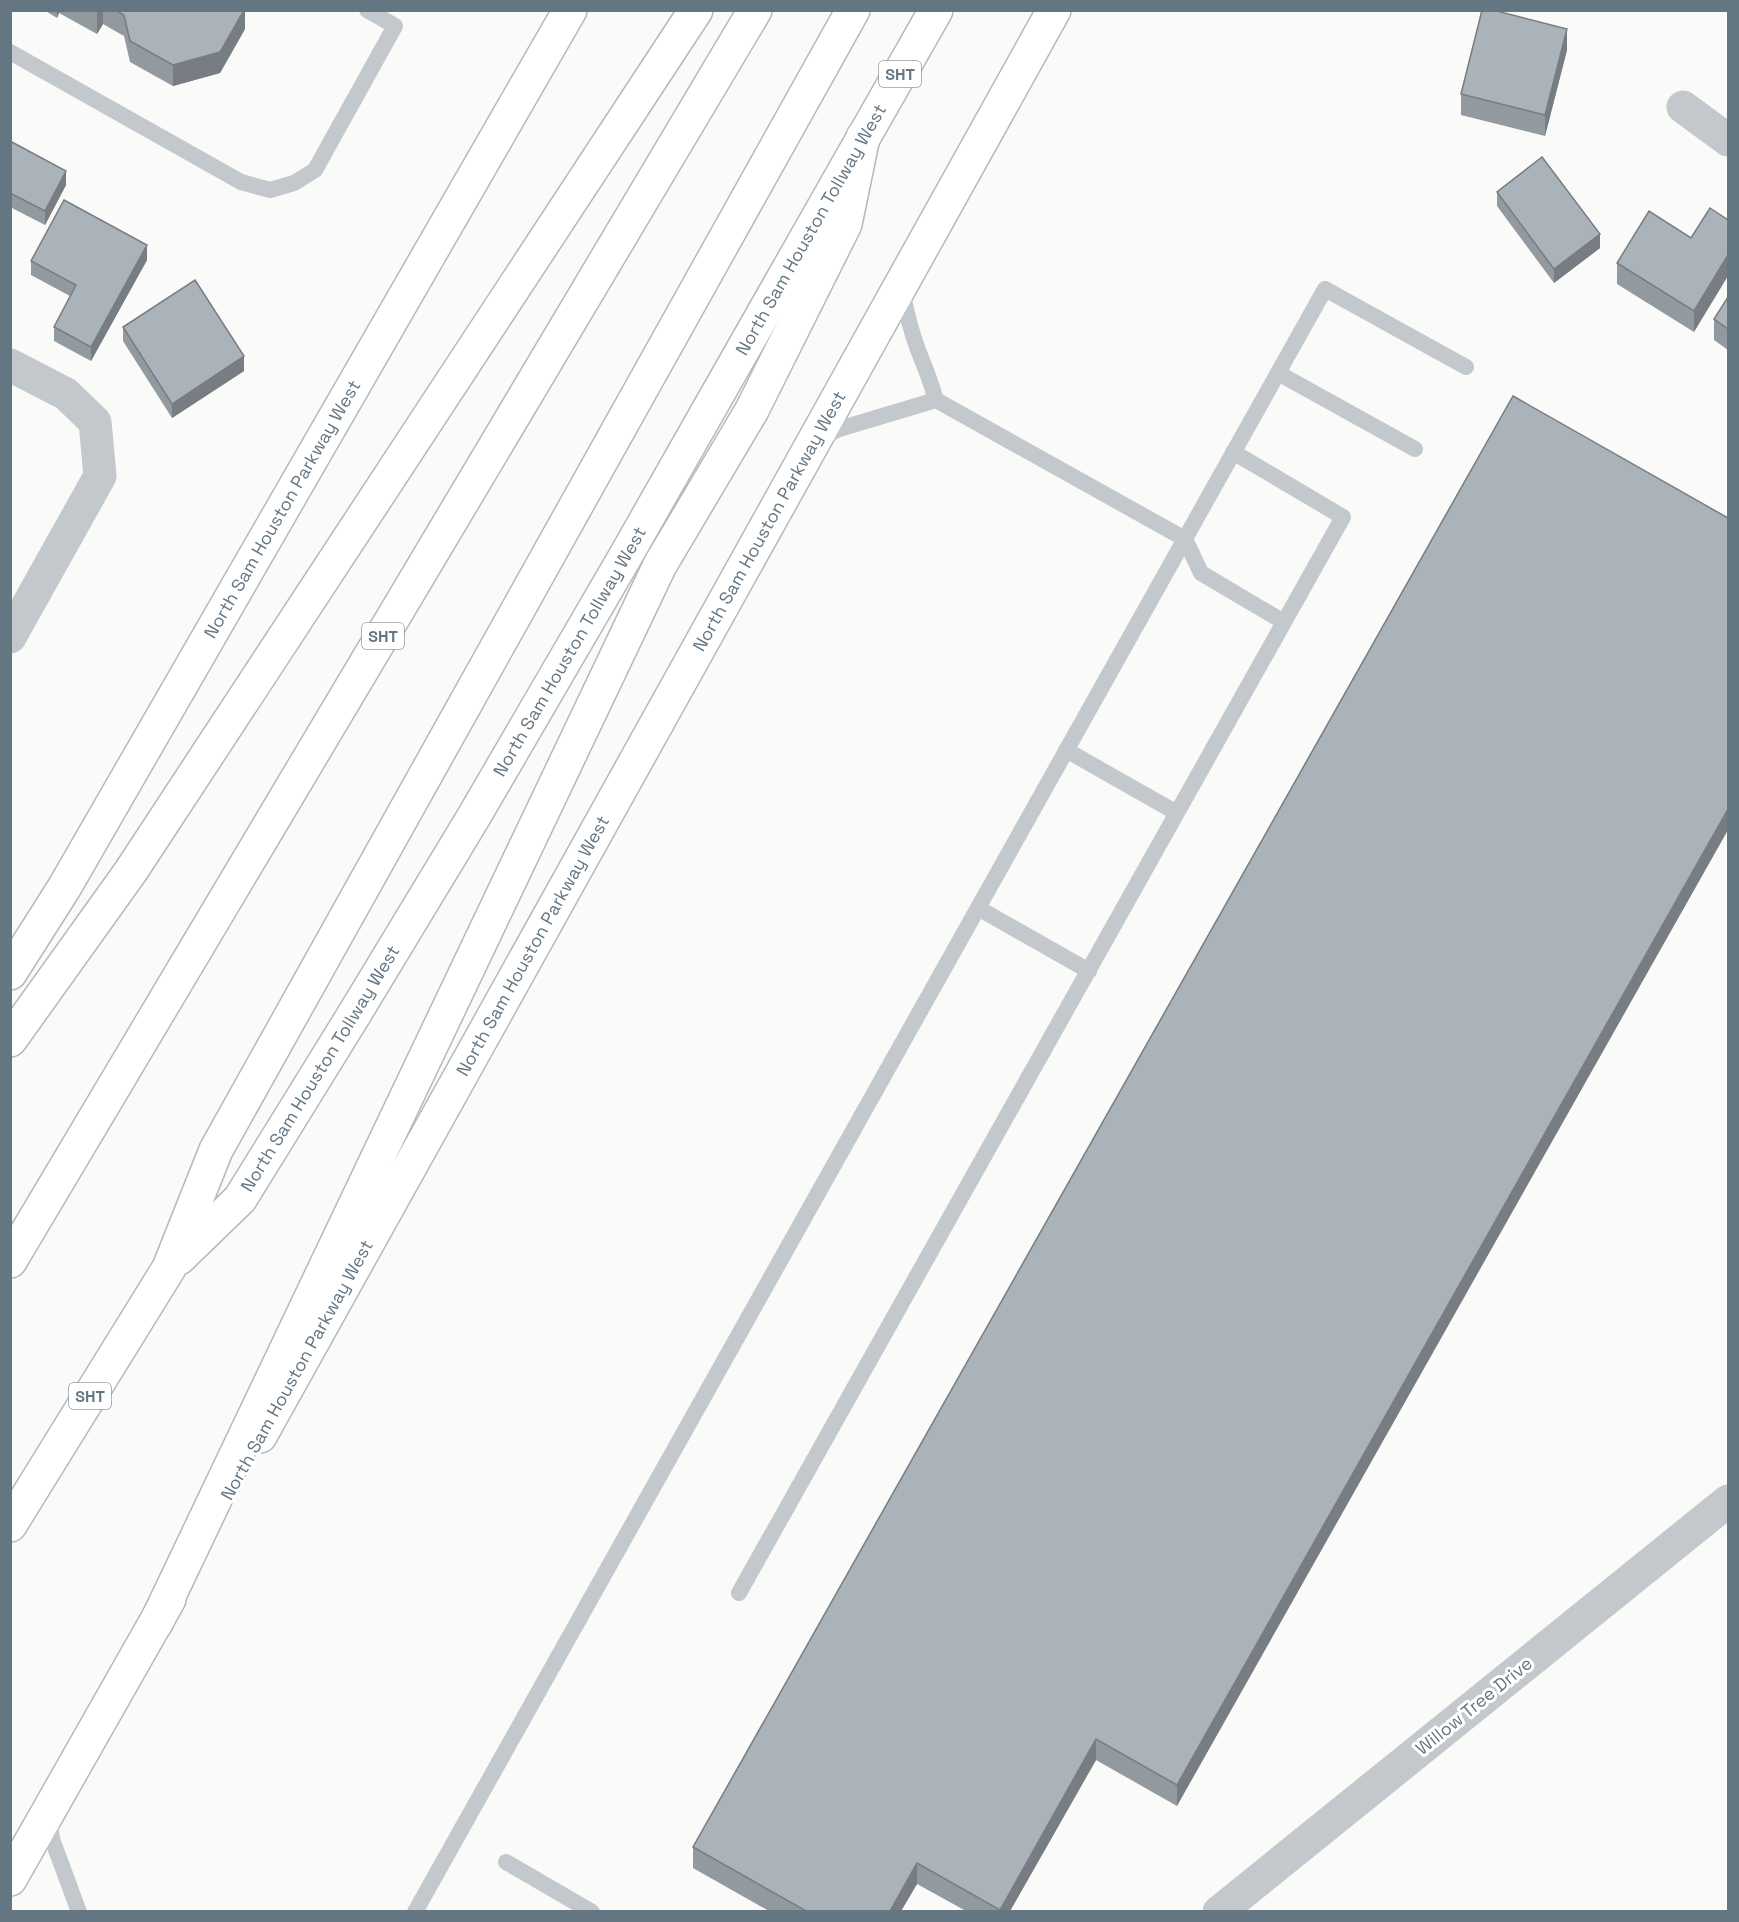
<svg xmlns="http://www.w3.org/2000/svg" width="1739" height="1922" font-family="'Space Grotesk',sans-serif">
<style>
.lines{fill:none;stroke-linecap:round;stroke-linejoin:round}
.secondary-casing{stroke:#b3babf;stroke-width:36}
.motorway-casing{stroke:#b4b9bd;stroke-width:36}
.service{stroke:#c3c8cc;stroke-width:16}
.minor{stroke:#c3c8cc;stroke-width:33}
.secondary{stroke:#fff;stroke-width:33}
.motorway{stroke:#fff;stroke-width:33}
.wall{fill:#929a9f}
.shaded-wall{fill:#777d82}
.building{fill:#aab3b9;stroke:#777d82;stroke-width:1.5}
.labels{text-anchor:middle;stroke-width:6;stroke-linejoin:round;paint-order:stroke}
.shield{fill:#fff;stroke:#939fa8;stroke-width:1.5}
.shield-label{font-size:16px;font-weight:bold;fill:#657683}
.street-label{font-size:18px;fill:#657683;stroke:#fff}
</style>
<rect width="100%" height="100%" fill="#fafaf8"/>
<g class="lines">
<!-- secondary casing -->
<g class="secondary-casing">
<g id="secondary">
<path id="s1" d="M 10,973 L 64,888 L 570,10"/>
<path id="s2" d="M 260,1436 L 1054,10"/>
<path d="M 10,1879 L 169,1599"/>
</g>
</g>
<!-- motorway casing -->
<g class="motorway-casing">
<g id="motorway">
<path d="M 10,1040 L 131,871 L 696,10"/>
<path id="s3" d="M 179,1258 L 240,1199 L 355,1013 L 473,818 L 625,557 L 936,10"/>
<path d="M 10,1261 L 755,10"/>
<path d="M 10,1525 L 169,1268 L 216,1150 L 853,10"/>
<path d="M 156,1623 L 660,565 L 752,410 L 845,224 L 863,137"/>
</g>
</g>
<!-- service -->
<path class="service" d="M 10,52 L 241,182 L 270,190 L 294,183 L 315,170 L 395,26 L 367,10
M 1278,373 L 1415,449
M 936,400 L 1185,539 L 1201,573 L 1284,622
M 820,438 L 839,429 L 936,400 C 931,382 925,367 918,350 C 911,331 906,311 902,290
M 1066,750 L 1177,813
M 978,908 L 1089,971
M 739,1593 L 1343,517 L 1233,452
M 49,1818 L 52,1839 L 79,1912
M 506,1862 L 592,1912
M 415,1912 L 1325,289 L 1466,367"/>
<!-- minor -->
<path class="minor" d="M 1683,107 L 1728,140
M 10,365 L 66,394 L 95,422 L 100,476 L 10,637
M 1219,1912 L 1728,1501"/>
<!-- secondary -->
<use href="#secondary" class="secondary"/>
<!-- motorway -->
<use href="#motorway" class="motorway"/>
</g>
<!-- wall -->
<path class="wall" d="M 44,10 L 245,10 L 245,29 L 220,73 L 173,86 L 130,62 L 124,36 L 103,24 L 97,34 L 59,13 L 57,18 Z
M 1567,50 L 1545,136 L 1461,115 L 1461,94 Z
M 10,141 L 66,185 L 45,225 L 10,207 Z
M 1497,192 L 1600,248 L 1554,283 L 1497,206 Z
M 1710,208 L 1694,332 L 1617,284 L 1617,263 L 1691,238 Z
M 147,260 L 91,361 L 54,341 L 54,327 L 70,296 L 31,275 L 31,261 Z
M 1728,297 L 1728,350 L 1714,340 L 1714,319 Z
M 123,327 L 244,371 L 172,418 L 123,341 Z
M 1513,396 L 1177,1806 L 1096,1760 L 1010,1911 L 966,1911 L 917,1884 L 901,1911 L 769,1911 L 693,1868 L 693,1847 Z"/>
<!-- shaded-wall -->
<path class="shaded-wall" d="M 57,10 L 59,10 L 59,13 L 57,18 Z
M 99,10 L 103,10 L 103,24 L 97,34 L 97,13 Z
M 244,10 L 245,10 L 245,29 L 220,73 L 173,86 L 173,65 Z
M 1567,29 L 1567,50 L 1545,136 L 1545,115 Z
M 66,171 L 66,185 L 45,225 L 45,211 Z
M 1600,234 L 1600,248 L 1554,283 L 1554,269 Z
M 147,245 L 147,260 L 91,361 L 91,347 Z
M 1728,255 L 1728,276 L 1694,332 L 1694,311 Z
M 244,356 L 244,371 L 172,418 L 172,404 Z
M 1728,809 L 1728,830 L 1177,1806 L 1177,1785 Z
M 1096,1739 L 1096,1760 L 1010,1911 L 1000,1911 L 1000,1910 Z
M 917,1863 L 917,1884 L 901,1911 L 890,1911 Z"/>
<!-- building -->
<path class="building" d="M 115,10 L 244,10 L 220,52 L 173,65 L 130,41 L 124,15 Z
M 1482,10 L 1493,10 L 1567,29 L 1545,115 L 1461,94 Z
M 10,141 L 66,171 L 45,211 L 10,193 Z
M 1542,157 L 1600,234 L 1554,269 L 1497,192 Z
M 64,200 L 147,245 L 91,347 L 54,327 L 76,285 L 31,261 Z
M 1710,208 L 1728,220 L 1728,255 L 1694,311 L 1617,263 L 1649,211 L 1691,238 Z
M 195,280 L 244,356 L 172,404 L 123,327 Z
M 1728,297 L 1728,329 L 1714,319 Z
M 1513,396 L 1728,518 L 1728,809 L 1177,1785 L 1096,1739 L 1000,1910 L 917,1863 L 890,1911 L 806,1911 L 693,1847 Z"/>
<g class="labels">
<!-- shield labels -->
<g class="shield">
<rect x="879" y="61" width="42" height="26" rx="4.5"/>
<rect x="362" y="623" width="42" height="26" rx="4.5"/>
<rect x="69" y="1383" width="42" height="26" rx="4.5"/>
</g>
<g class="shield-label">
<text x="900" y="80">SHT</text>
<text x="383" y="642">SHT</text>
<text x="90" y="1402">SHT</text>
</g>
<!-- street labels -->
<g class="street-label">
<text dy="6" stroke="none"><textPath href="#s3" startOffset="1210">North Sam Houston Tollway West</textPath></text>
<text dy="6" stroke="none"><textPath href="#s1" startOffset="538">North Sam Houston Parkway West</textPath></text>
<text dy="6" stroke="none"><textPath href="#s2" startOffset="1047">North Sam Houston Parkway West</textPath></text>
<text dy="6" stroke="none"><textPath href="#s3" startOffset="724">North Sam Houston Tollway West</textPath></text>
<text dy="6" stroke="none"><textPath href="#s2" startOffset="561">North Sam Houston Parkway West</textPath></text>
<text dy="6" stroke="none"><textPath href="#s3" startOffset="238">North Sam Houston Tollway West</textPath></text>
<text transform="translate(297 1370) rotate(-61)" y="6">North Sam Houston Parkway West</text>
<text transform="translate(1474 1706) rotate(-39)" y="6">Willow Tree Drive</text>
</g>
</g>
<!-- border -->
<rect width="1739" height="1922" fill="none" stroke="#657683" stroke-width="24"/>
</svg>
